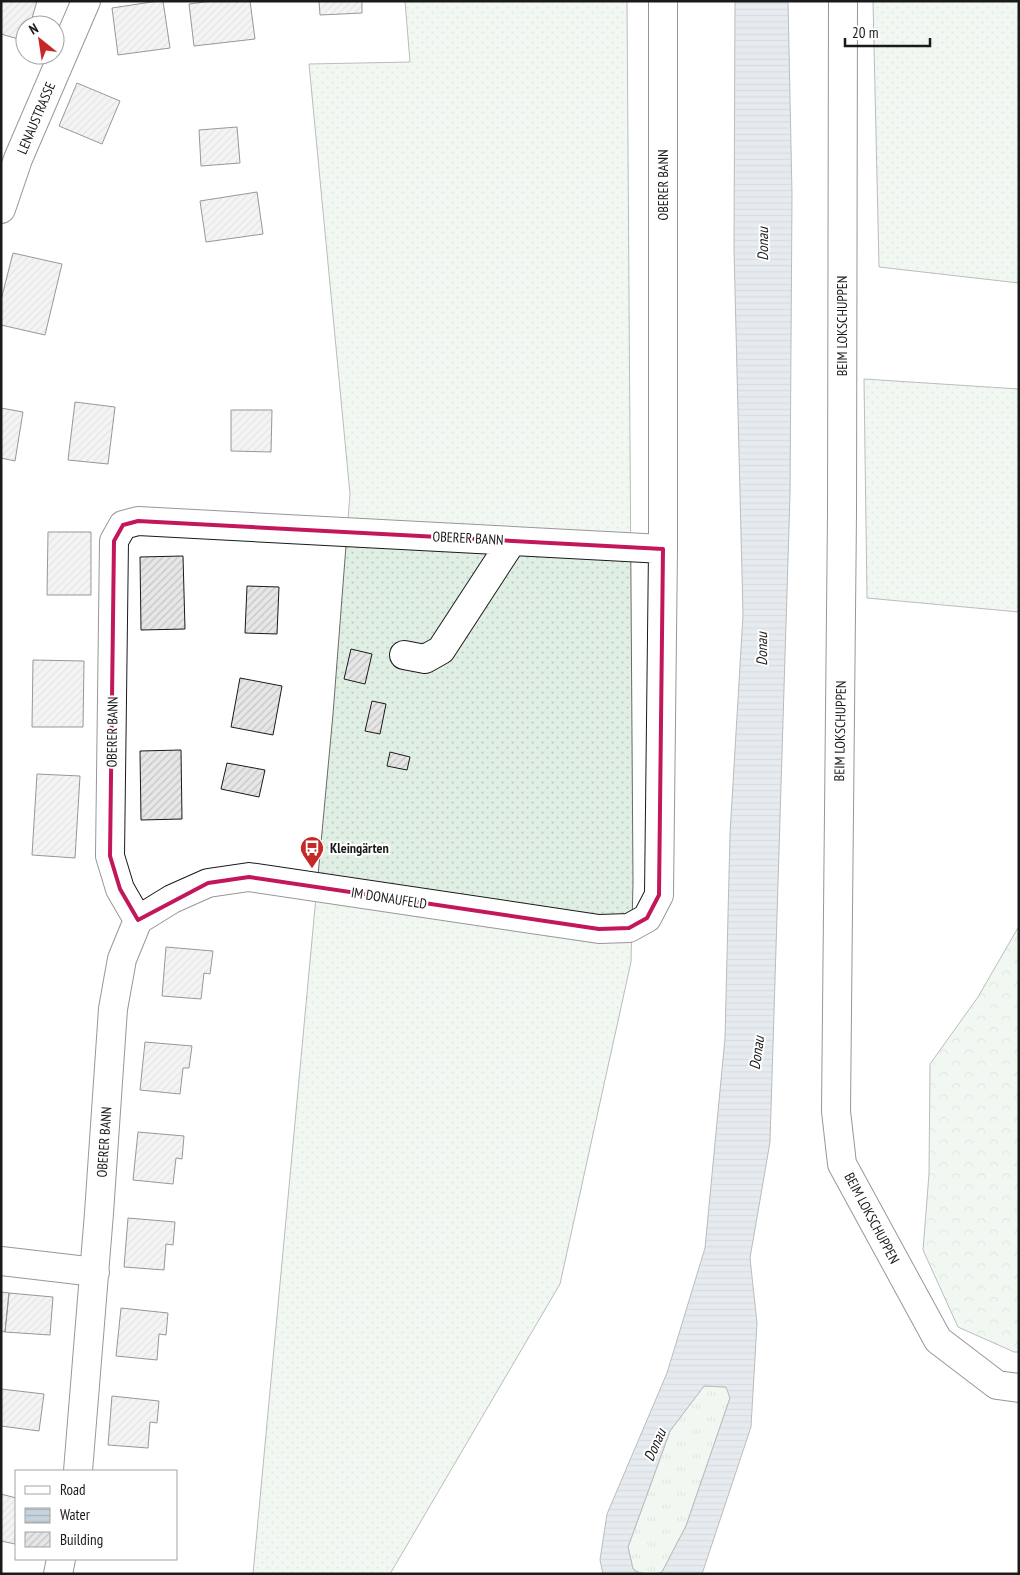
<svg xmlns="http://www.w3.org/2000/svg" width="1020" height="1575" font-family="'PT Sans Narrow',sans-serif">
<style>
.grass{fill:url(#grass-tufts);stroke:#6a6a6a}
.forest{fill:url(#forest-crowns);stroke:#6a6a6a}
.garden{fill:url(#garden-dots);stroke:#6a6a6a}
.water{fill:url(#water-rules);stroke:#6a6a6a}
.building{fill:url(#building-hatch);stroke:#1a1a1a}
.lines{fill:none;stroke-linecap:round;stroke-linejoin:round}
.minor-casing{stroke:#1a1a1a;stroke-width:30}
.minor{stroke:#fff;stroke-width:28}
.marked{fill:none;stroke:#c2185b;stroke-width:4;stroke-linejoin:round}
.labels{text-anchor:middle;stroke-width:4;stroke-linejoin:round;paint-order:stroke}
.street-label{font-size:14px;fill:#1a1a1a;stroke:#fff}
.poi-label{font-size:14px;font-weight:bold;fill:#1a1a1a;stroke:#fff;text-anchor:start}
.water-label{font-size:15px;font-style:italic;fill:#1a1a1a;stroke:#fff}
</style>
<defs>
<pattern id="grass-tufts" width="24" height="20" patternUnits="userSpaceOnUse" patternTransform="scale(1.25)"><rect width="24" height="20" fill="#e0efe3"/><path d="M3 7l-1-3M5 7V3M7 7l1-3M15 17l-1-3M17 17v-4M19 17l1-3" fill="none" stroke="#c0ccc2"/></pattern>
<pattern id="forest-crowns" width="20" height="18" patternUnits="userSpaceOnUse" patternTransform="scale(1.25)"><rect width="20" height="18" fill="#e0efe3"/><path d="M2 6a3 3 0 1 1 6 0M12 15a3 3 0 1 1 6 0" fill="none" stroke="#c0ccc2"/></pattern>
<pattern id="garden-dots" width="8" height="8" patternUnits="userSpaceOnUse" patternTransform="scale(1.25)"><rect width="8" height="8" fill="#e0efe3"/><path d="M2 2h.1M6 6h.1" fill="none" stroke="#c0ccc2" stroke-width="1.8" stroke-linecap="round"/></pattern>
<pattern id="water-rules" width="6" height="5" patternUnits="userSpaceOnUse" patternTransform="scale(1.25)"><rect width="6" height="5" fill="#c6d2dc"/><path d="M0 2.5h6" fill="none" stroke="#aab4bc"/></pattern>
<pattern id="building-hatch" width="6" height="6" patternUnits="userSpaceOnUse" patternTransform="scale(1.25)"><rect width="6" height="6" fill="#e6e6e6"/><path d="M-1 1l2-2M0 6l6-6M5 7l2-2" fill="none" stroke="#c5c5c5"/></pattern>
</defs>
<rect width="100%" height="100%" fill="#fff"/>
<!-- grass -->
<path class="grass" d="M 704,1386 L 727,1387 L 730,1398 L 686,1526 L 662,1572 C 653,1575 641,1575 633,1569 L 628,1547 L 670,1431 Z"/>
<!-- forest -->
<path class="forest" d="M 1019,926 L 1019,1352 L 1014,1352 L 958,1327 L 923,1250 L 929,1174 L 930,1064 L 978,997 Z"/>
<!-- garden -->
<path class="garden" d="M 405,1 L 627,1 L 633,883 L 631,962 L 560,1284 L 390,1574 L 253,1574 L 333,714 L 350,494 L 309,64 L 410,62 Z
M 873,1 L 1019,1 L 1019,283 L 879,267 Z
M 864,379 L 1019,389 L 1019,612 L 867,598 Z"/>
<!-- water -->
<path class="water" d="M 735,1 L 788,1 L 792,195 L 790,495 L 770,1142 L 750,1258 L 757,1323 L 751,1427 L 702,1574 L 659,1574 L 662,1572 L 686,1526 L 730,1398 L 726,1387 L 704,1386 L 670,1431 L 628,1547 L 633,1569 L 639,1574 L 603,1574 L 600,1560 L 607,1514 L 667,1373 L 705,1248 L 725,1038 L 730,834 L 743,615 L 734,249 Z"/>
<!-- building -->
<path class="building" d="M 1,1 L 37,1 L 30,25 L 25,25 L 25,41 L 1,34 Z
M 158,1 L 163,1 L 170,48 L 118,55 L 112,8 Z
M 212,1 L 250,1 L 255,39 L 194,46 L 189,4 Z
M 319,1 L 362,1 L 362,13 L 320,15 Z
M 77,83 L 120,101 L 102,144 L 59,126 Z
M 237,127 L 240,163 L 201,166 L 199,130 Z
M 257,192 L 263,234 L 206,242 L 200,201 Z
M 13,253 L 62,264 L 45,335 L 1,325 L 1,300 Z
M 75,402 L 115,407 L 108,464 L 68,460 Z
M 1,408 L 23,412 L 15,461 L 1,458 Z
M 231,410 L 272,410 L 271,452 L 231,451 Z
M 48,532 L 91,532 L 91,595 L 47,595 Z
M 183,556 L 185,629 L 141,630 L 140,557 Z
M 247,586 L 279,587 L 277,634 L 245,633 Z
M 351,649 L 372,654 L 365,684 L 344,679 Z
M 33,660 L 84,661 L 83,727 L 32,727 Z
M 240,678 L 282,686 L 273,735 L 231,727 Z
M 372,701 L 386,704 L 380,734 L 365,731 Z
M 181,750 L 182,819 L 141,820 L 140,751 Z
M 390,752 L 410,757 L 407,770 L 387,766 Z
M 227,763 L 265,770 L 259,797 L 221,789 Z
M 37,774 L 80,776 L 75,858 L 32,855 Z
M 166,947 L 213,951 L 210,974 L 204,973 L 201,999 L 162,996 Z
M 145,1042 L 192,1046 L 189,1068 L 183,1068 L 180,1094 L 140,1090 Z
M 138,1132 L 184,1136 L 182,1159 L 176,1158 L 173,1184 L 133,1180 Z
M 128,1218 L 175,1222 L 173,1245 L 166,1244 L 164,1270 L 124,1267 Z
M 1,1292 L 9,1293 L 5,1332 L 1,1331 Z
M 9,1293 L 53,1297 L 50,1335 L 5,1332 Z
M 121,1308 L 168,1313 L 166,1335 L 159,1334 L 157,1360 L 116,1356 Z
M 1,1389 L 44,1394 L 39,1431 L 1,1426 Z
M 112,1396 L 159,1401 L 157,1423 L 150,1422 L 148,1448 L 108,1445 Z
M 1,1494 L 16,1498 L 15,1544 L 1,1541 Z"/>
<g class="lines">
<!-- minor casing -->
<g class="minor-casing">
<path id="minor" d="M 843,1 L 842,513 L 836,1111 L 842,1164 L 938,1340 L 997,1385 L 1019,1388
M 1,209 L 18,159 L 86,1
M 404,655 L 425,659 L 441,650 L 512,541
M 138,920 L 172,899 L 208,883 L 249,877 L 599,929 L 629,928 L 647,918 L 659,895 L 663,549 L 663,1
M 138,920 L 120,889 L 110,856 L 114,541 L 123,525 L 138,521 L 663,549
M 1,1261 L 95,1272
M 78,1471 L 99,1213 L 113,1009 L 122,959 L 138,920
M 58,1574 L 61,1559"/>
</g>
<!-- minor -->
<use href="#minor" class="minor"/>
</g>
<!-- marked area -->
<path d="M0 0H1020V1575H0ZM 138,521 L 663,549 L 659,895 L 647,918 L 629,928 L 599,929 L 249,877 L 208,883 L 138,920 L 120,889 L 110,856 L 114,541 L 123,525 Z" fill="#fff" fill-opacity=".55" fill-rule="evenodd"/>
<path class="marked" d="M 138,521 L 663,549 L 659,895 L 647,918 L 629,928 L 599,929 L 249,877 L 208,883 L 138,920 L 120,889 L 110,856 L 114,541 L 123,525 Z"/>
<!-- icons -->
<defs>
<g id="bus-pin" transform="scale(1.25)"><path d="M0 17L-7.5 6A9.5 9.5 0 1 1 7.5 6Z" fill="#c62828" stroke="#fff"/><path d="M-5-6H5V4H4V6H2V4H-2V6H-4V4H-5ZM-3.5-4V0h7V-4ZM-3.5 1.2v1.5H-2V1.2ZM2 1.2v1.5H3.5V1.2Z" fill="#fff"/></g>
</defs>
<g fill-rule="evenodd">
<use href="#bus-pin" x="312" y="848"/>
</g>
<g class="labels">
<!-- street labels -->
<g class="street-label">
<text transform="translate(36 118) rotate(-67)" y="5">LENAUSTRASSE</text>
<text transform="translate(663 185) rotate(-90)" y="5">OBERER BANN</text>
<text transform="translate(842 326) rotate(-90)" y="5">BEIM LOKSCHUPPEN</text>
<text transform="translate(468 538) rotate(3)" y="5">OBERER BANN</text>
<text transform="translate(840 731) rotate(-89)" y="5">BEIM LOKSCHUPPEN</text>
<text transform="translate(112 732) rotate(-89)" y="5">OBERER BANN</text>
<text transform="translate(389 898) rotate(9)" y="5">IM DONAUFELD</text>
<text transform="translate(104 1142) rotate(-86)" y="5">OBERER BANN</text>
<text transform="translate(872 1218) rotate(62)" y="5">BEIM LOKSCHUPPEN</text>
</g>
<!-- poi labels -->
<g class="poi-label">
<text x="330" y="853">Kleingärten</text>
</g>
<!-- water labels -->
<g class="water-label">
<text transform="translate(763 244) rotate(-90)" y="5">Donau</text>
<text transform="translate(762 649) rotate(-90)" y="5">Donau</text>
<text transform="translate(757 1053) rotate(-82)" y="5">Donau</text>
<text transform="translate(655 1445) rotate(-66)" y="5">Donau</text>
</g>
</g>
<!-- border -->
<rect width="1020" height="1575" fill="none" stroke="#1a1a1a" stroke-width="5"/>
<!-- legend -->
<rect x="15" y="1470" width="162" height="90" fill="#ffffff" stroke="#a3a3a3"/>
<rect x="25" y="1486" width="25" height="8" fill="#ffffff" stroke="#a3a3a3"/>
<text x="60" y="1495" font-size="15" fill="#1a1a1a">Road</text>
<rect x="25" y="1508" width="25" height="15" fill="url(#water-rules)" stroke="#a3a3a3"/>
<text x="60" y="1520" font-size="15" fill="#1a1a1a">Water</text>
<rect x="25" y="1532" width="25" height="15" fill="url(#building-hatch)" stroke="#a3a3a3"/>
<text x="60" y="1545" font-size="15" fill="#1a1a1a">Building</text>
<!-- north arrow -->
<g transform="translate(40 40) rotate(330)"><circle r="24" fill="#ffffff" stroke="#a3a3a3"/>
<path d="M0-4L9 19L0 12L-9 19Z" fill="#c62828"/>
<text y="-8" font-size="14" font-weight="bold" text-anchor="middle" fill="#1a1a1a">N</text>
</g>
<!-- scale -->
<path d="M845 38v8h85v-8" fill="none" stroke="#1a1a1a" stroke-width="2.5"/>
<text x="852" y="38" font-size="15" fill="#1a1a1a" stroke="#ffffff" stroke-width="4" paint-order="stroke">20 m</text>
</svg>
